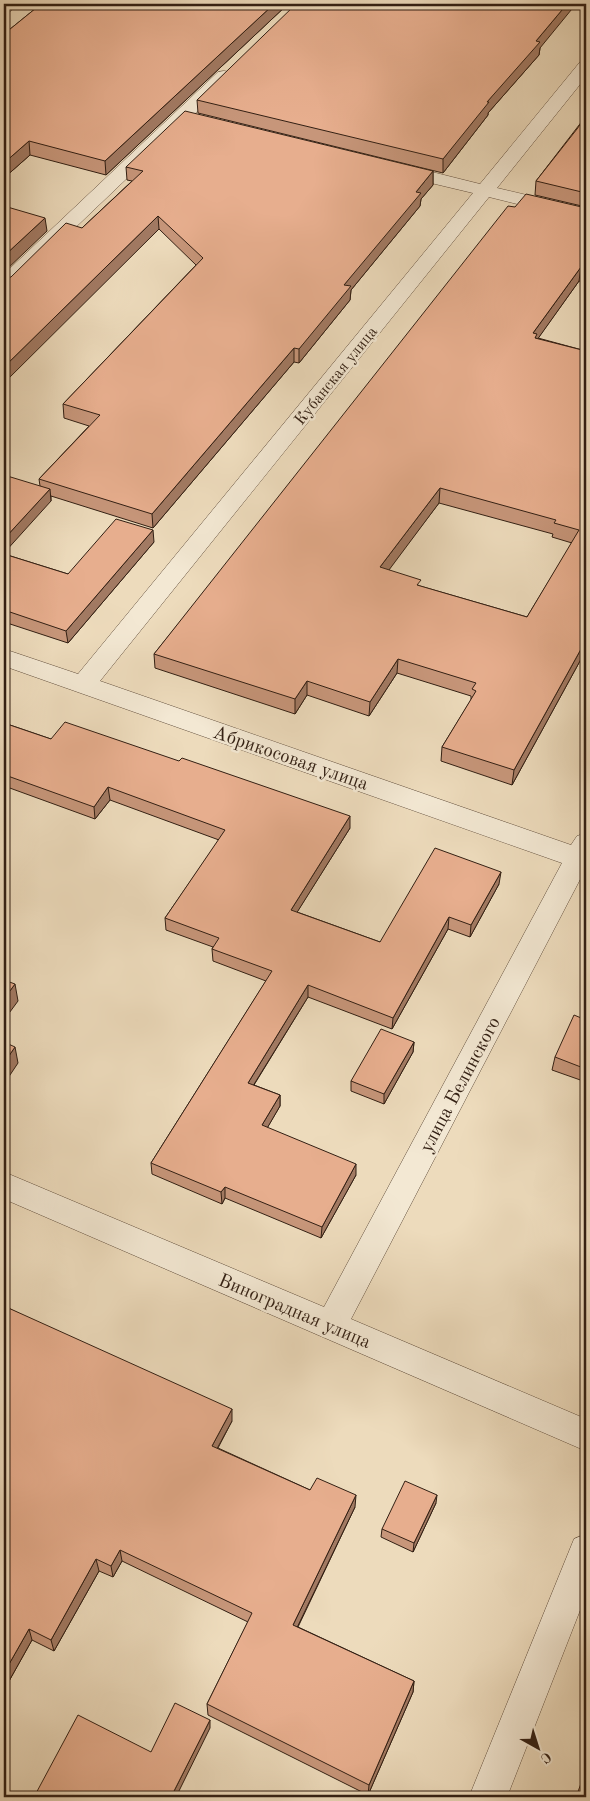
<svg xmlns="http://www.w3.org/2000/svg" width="590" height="1801" font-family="'Old Standard TT',serif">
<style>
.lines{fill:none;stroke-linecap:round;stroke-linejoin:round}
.minor-casing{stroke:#614e3d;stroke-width:1}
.minor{fill:#f3e8d3;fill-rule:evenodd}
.wall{fill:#c7967a;stroke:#321f13;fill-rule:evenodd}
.shaded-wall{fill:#a27a63;stroke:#321f13}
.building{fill:#e7ae8e;stroke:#321f13;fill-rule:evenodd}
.labels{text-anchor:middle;stroke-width:5;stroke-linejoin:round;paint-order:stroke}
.far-street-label{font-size:16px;fill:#321f13;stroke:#f3e8d3}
.street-label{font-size:19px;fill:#321f13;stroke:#f3e8d3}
</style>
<rect width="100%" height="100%" fill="#eddbbc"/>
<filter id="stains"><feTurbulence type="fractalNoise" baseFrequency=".004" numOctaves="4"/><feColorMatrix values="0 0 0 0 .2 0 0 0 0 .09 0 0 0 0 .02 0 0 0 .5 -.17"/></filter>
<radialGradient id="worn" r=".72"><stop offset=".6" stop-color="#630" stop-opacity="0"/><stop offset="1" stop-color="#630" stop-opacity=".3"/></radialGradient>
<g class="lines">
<!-- minor casing -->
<g class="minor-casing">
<path id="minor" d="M 4,4 L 17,4 L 10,12 L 4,13 Z
M 586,61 L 586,77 L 497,188 L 586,209 L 586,221 L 489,197 L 100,681 L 571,845 L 577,836 L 586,833 L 586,868 L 351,1319 L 586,1419 L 586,1451 L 4,1199 L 4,1172 L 324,1307 L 562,863 L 4,666 L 4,649 L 78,674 L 473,193 L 389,173 L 387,169 L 389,165 L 396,163 L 480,184 L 580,62 Z
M 224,71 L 230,72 L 233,76 L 230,80 L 11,289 L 4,291 L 4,274 L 218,72 Z
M 586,1534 L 586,1595 L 507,1797 L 469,1797 L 574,1539 Z"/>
</g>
<!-- minor -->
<use href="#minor" class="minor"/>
</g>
<!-- wall -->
<path class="wall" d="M 41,4 L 288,4 L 106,175 L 30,155 L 4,178 L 4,34 Z
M 540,48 L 539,55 L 488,113 L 488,115 L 443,173 L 198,113 L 197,100 Z
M 586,116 L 586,207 L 535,195 L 536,181 Z
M 126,167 L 433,171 L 433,185 L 421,199 L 420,206 L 351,290 L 350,300 L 299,363 L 294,362 L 153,528 L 51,496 L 51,501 L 40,486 L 39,479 L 89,426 L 64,418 L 63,404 L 196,265 L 159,229 L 11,277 L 82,228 L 132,181 L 127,180 Z
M 515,207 L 586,208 L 586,283 L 579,281 L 538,338 L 586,351 L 586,650 L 512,785 L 441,761 L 442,747 L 471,700 L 471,696 L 397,673 L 369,716 L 307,695 L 295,714 L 155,668 L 154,654 ZM 439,503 L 553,534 L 552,537 L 572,543 L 527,617 L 420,586 L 388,570 Z
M 154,542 L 68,643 L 4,622 L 4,554 L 68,574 Z
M 4,723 L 51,739 L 350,828 L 297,912 L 380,942 L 499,884 L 470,937 L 448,929 L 392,1029 L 308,997 L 254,1085 L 280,1095 L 280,1106 L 267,1128 L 356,1175 L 321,1238 L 225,1198 L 222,1204 L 152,1174 L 151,1163 L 266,981 L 213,961 L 212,949 L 213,947 L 166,930 L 165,918 L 219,840 L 110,800 L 95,819 L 7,787 L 4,791 Z
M 586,1020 L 586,1082 L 552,1070 L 555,1057 Z
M 414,1042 L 413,1052 L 384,1104 L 351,1091 L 351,1081 Z
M 4,1306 L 232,1421 L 218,1448 L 310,1490 L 355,1507 L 298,1627 L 414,1681 L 413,1692 L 368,1795 L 208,1715 L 207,1704 L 248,1622 L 122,1561 L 113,1577 L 99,1571 L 54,1651 L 32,1640 L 4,1690 Z
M 436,1503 L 413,1552 L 381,1537 L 382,1529 Z"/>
<!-- shaded-wall -->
<path class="shaded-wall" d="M 274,4 L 288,4 L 106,175 L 105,161 Z
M 567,4 L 576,4 L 540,48 L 539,55 L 488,113 L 488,115 L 443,173 L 443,159 L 487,102 L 536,41 Z
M 29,141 L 30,155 L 4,178 L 4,163 Z
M 433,171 L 433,185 L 421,199 L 420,206 L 351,290 L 350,300 L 299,363 L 299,349 L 344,285 L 416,192 Z
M 158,216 L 159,229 L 4,383 L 4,367 Z
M 45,218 L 47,231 L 4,272 L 4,256 Z
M 581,267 L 579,281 L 537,340 L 533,333 Z
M 294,348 L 294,362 L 153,528 L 152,514 Z
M 440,488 L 439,503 L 380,582 L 380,567 Z
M 50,489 L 51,501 L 4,553 L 4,539 Z
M 153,530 L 154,542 L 68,643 L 66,631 Z
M 586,640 L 586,650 L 512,785 L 514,770 Z
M 398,659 L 397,673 L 369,716 L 370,702 Z
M 307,681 L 307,695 L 295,714 L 295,699 Z
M 5,775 L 7,787 L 4,791 L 4,777 Z
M 108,787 L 110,800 L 95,819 L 94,807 Z
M 350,816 L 350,828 L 291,922 L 291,910 Z
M 501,872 L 499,884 L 470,937 L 471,925 Z
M 449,917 L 448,929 L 392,1029 L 393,1018 Z
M 15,984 L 18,1001 L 4,1020 L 4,999 Z
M 308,985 L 308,997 L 248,1094 L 248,1083 Z
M 414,1042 L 413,1052 L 384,1104 L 384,1094 Z
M 15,1047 L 18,1063 L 4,1084 L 4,1063 Z
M 280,1095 L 280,1106 L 262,1137 L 262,1125 Z
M 356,1164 L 356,1175 L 321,1238 L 322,1227 Z
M 225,1187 L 225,1198 L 222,1204 L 221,1192 Z
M 232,1409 L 232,1421 L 212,1458 L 212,1446 Z
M 356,1495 L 355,1507 L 293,1636 L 293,1625 Z
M 437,1495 L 436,1503 L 413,1552 L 414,1543 Z
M 120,1550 L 122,1561 L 113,1577 L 111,1566 Z
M 96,1559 L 99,1571 L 54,1651 L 51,1640 Z
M 29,1629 L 32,1640 L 4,1690 L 4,1673 Z
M 414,1681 L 413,1692 L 368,1795 L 369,1785 Z
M 210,1720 L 210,1728 L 176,1797 L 171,1797 Z"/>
<!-- building -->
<path class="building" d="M 41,4 L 274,4 L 105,161 L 29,141 L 4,163 L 4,34 Z
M 296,4 L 567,4 L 536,41 L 540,42 L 487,102 L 489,102 L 443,159 L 197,100 Z
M 185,111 L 433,171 L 416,192 L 421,193 L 344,285 L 351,286 L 299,349 L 294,348 L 152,514 L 39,479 L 100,415 L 63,404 L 203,258 L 158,216 L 4,367 L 4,279 L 11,277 L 66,223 L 82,228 L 143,171 L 126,167 Z
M 586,116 L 586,193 L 536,181 L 577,129 Z
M 526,194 L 586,208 L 586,268 L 581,267 L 533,333 L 537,334 L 535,338 L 586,351 L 586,640 L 514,770 L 442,747 L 476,691 L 472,689 L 476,683 L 398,659 L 370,702 L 307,681 L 295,699 L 154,654 L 508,206 L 515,207 ZM 440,488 L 556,520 L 554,523 L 579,530 L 527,617 L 417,585 L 421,580 L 380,567 Z
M 4,206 L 45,218 L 4,256 Z
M 4,475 L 50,489 L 4,539 Z
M 116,519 L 153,530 L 66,631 L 4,610 L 4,554 L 68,574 Z
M 65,722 L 179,761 L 182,758 L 350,816 L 291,910 L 380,942 L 435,848 L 501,872 L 471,925 L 449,917 L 393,1018 L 308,985 L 248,1083 L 280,1095 L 262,1125 L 356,1164 L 322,1227 L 225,1187 L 221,1192 L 151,1163 L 272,971 L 212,949 L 219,938 L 165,918 L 225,830 L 108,787 L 94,807 L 5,775 L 4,777 L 4,723 L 51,739 Z
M 4,980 L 15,984 L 4,999 Z
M 574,1015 L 586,1020 L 586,1069 L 555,1057 Z
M 381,1029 L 414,1042 L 384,1094 L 351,1081 Z
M 4,1042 L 15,1047 L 4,1063 Z
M 4,1306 L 232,1409 L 212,1446 L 310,1490 L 317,1478 L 356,1495 L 293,1625 L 414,1681 L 369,1785 L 207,1704 L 252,1613 L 120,1550 L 111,1566 L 96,1559 L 51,1640 L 29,1629 L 4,1673 Z
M 405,1481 L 437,1495 L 414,1543 L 382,1529 Z
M 175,1703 L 210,1720 L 171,1797 L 34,1797 L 78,1715 L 151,1752 Z
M 586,1770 L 586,1797 L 576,1797 Z"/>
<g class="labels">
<!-- far-street labels -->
<g class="far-street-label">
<text transform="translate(335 375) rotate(-51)" y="6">Кубанская улица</text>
</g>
<!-- street labels -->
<g class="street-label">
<text transform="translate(291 757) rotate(19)" y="7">Абрикосовая улица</text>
<text transform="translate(459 1084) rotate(-62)" y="7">улица Белинского</text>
<text transform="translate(295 1310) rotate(23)" y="7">Виноградная улица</text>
</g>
</g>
<!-- margin -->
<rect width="590" height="1801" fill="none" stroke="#eddbbc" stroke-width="20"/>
<rect x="5" y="5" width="580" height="1791" fill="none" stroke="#321f13" stroke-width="2.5"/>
<rect x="10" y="10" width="570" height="1781" fill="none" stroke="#321f13"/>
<!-- north arrow -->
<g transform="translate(538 1748) rotate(141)" stroke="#f3e8d3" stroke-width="4" paint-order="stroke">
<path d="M0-4L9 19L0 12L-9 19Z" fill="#321f13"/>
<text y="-8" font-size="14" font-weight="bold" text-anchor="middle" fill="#321f13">С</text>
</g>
<rect width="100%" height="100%" filter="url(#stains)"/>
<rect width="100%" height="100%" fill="url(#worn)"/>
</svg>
